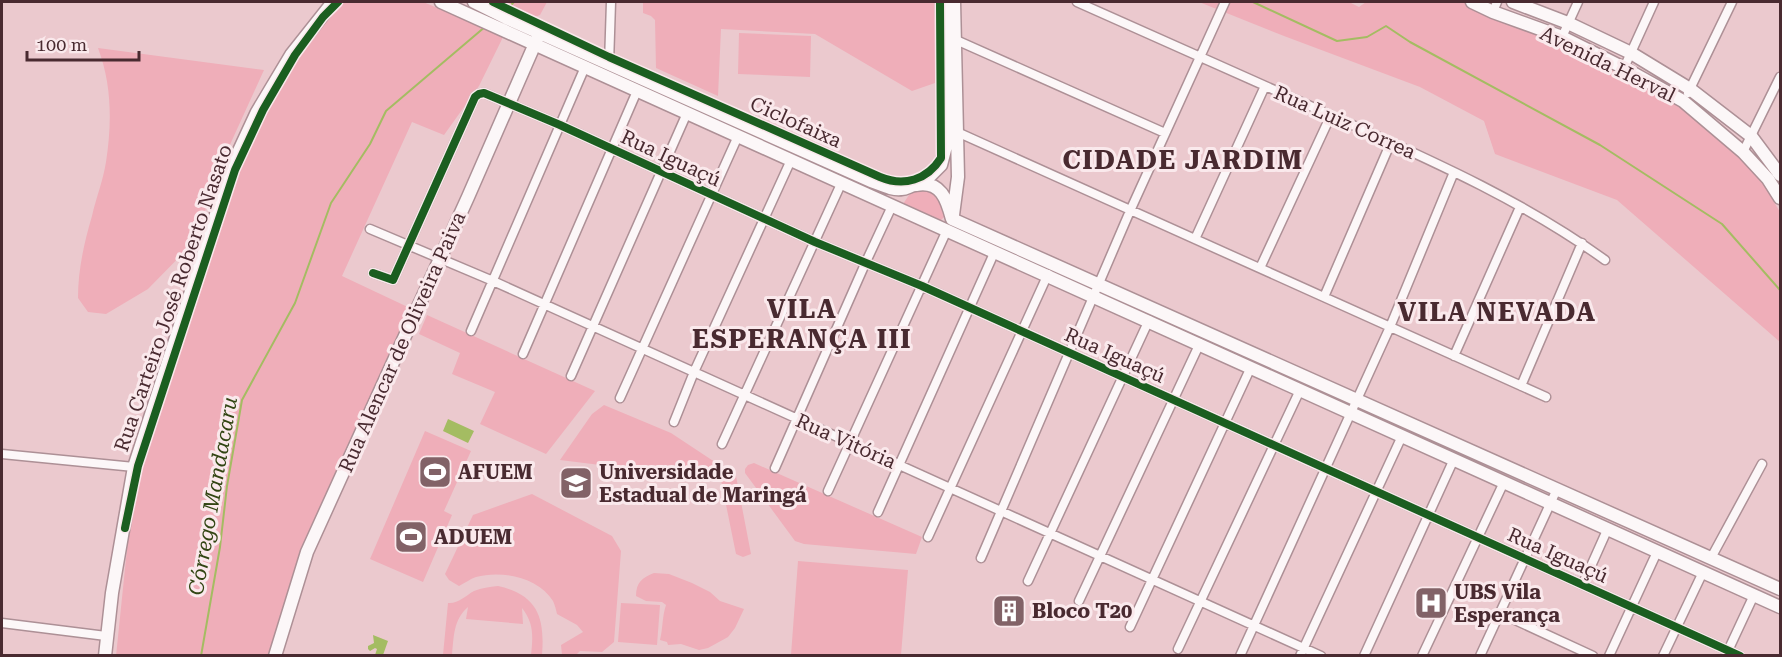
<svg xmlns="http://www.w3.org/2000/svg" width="1782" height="657" font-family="'Roboto Serif',serif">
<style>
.green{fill:#efaeb9}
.water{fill:#a4bc62}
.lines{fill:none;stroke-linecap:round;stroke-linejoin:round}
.stream{stroke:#a4bc62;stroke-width:2}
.street-casing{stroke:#ad9096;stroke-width:11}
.secondary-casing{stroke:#ad9096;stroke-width:15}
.street{stroke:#fcf7f8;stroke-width:8}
.secondary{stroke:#fcf7f8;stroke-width:12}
.cycleway-casing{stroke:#fae9ec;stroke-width:11}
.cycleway{stroke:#1b5e20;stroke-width:8}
.labels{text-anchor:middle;stroke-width:6;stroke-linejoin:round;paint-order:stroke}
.street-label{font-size:20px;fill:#492a30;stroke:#fae9ec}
.poi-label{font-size:20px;font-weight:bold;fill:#492a30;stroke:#fae9ec;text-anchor:start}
.water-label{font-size:21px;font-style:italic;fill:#324513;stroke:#fae9ec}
.district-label{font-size:26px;font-weight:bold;letter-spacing:1.5px;fill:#492a30;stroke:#fae9ec}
</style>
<rect width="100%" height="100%" fill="#ebc9ce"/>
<!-- green -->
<path class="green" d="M 344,2 L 423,2 L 504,35 L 479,86 L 444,135 L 412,122 L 342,276 L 412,309 L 270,655 L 116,656 L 129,530 L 141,470 L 239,171 L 265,112 L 297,58 L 327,19 Z
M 499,2 L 547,2 L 540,15 L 535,17 Z
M 643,2 L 935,2 L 935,83 L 912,91 L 815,34 L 721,29 L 718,96 L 656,68 L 655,20 L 651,16 L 643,13 Z
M 1199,2 L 1349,2 L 1359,7 L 1366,2 L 1473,2 L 1552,38 L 1681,102 L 1738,154 L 1762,182 L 1780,212 L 1780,342 L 1617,200 L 1495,154 L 1484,121 L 1420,87 L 1284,36 Z
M 739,33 L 811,36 L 810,77 L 738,74 Z
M 98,48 L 264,70 L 223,160 L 194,242 L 148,289 L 106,314 L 88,312 L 78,298 C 78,270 84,243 92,216 C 96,198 103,181 106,162 C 112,123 112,85 98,48 Z
M 920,189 L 935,192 L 946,215 L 940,221 L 903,204 L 911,192 Z
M 427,315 L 595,391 L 546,454 L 480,424 L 495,392 L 452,374 L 460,353 L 419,334 Z
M 604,405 L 671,433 L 736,476 L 751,554 L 743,557 L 736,554 L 721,480 L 560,460 L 592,414 Z
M 425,431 L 471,451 L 444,511 L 452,515 L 423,582 L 370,559 Z
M 754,463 L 922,537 L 916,554 L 804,544 L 795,541 L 745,473 L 745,469 L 748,465 Z
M 532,494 L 612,536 L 621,551 L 614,642 L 602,652 L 580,651 L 576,655 L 562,655 L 561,645 L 583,632 L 577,625 L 557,614 C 556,610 555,605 553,601 C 538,577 501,570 476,577 C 470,579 465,583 459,586 L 449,580 L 445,574 L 473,515 Z
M 798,561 L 908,570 L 901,655 L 791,655 Z
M 654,573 L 669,574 L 692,583 L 710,592 L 720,601 L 744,609 L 735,628 L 728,637 L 708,648 L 699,650 L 681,644 L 668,645 L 667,642 L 660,640 C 663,628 662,617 666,605 L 662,602 L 646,601 L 636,596 C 636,582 642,578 654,573 Z
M 498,586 C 538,595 545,618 542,655 L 531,655 C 533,637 534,623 522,608 L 523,624 L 466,619 L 468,607 C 453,620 454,637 452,655 L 443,655 L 448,603 C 458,604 465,596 474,591 C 482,588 489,587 498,586 Z
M 621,603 L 660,605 L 657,645 L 618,642 Z"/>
<!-- water -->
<path class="water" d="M 448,419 L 474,431 L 468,443 L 443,431 Z
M 373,635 L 388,641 L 383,655 L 375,655 L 377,649 L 375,648 L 370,651 L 368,649 L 368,646 L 374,643 Z"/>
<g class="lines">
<!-- stream -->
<path class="stream" d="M 1253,2 L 1337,41 L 1367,37 L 1386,26 L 1410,42 L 1600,145 L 1722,224 L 1780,290
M 512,4 L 514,2
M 201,656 L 220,547 L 227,486 L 242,400 L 295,303 L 331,203 L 370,144 L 386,111 L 486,26"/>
<!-- street casing -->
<g class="street-casing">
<path id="street" d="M 1077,2 C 1163,40 1249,79 1335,117 C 1428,159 1522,200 1605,260
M 1493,12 L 1497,2
M 1562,37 L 1578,2
M 956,40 L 1165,133
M 609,64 L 611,2
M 1624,68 L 1654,2
M 1688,93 L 1732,2
M 957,132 L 1546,397
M 1743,152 L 1780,77
M 370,229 L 493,281 L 1321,656
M 1195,239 L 1265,86
M 1260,268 L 1331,115
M 373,273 L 393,280 L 475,97 L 479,94 L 484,93 L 560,125 L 815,242 L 922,286 L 1740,656
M 1324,297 L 1391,142
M 471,331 L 585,67
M 523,354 L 637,91
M 1454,356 L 1520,207
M 571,376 L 687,113
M 1521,386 L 1582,243
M 620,398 L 738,136
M 674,422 L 694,372 L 791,160
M 722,444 L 841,184
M 2,454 L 134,467
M 775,468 L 865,264 L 892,206
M 828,491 L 947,230
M 878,512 L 995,251
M 928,537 L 1048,274
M 981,558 L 1130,211 L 1225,2
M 1711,558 L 1762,464
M 1028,581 L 1149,320
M 1583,584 L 1608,528
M 1079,601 L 1200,343
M 1500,613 L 1593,656
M 2,623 L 106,636
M 1130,627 L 1251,367
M 1178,649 L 1300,390
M 1726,655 L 1754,595
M 1240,656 L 1390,327 L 1454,172
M 1300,656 L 1402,436
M 1364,656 L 1454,459
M 1422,656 L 1504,482
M 1480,656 L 1557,489
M 1609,656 L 1657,552
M 1663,656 L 1703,572"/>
</g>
<!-- secondary casing -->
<g class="secondary-casing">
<path id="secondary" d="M 441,2 L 1780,607
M 474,2 L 506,18 L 871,181 C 880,184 893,191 902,189 C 907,189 911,185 916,185 C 941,180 947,200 952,219 L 1780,589
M 1472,2 L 1493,12 L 1562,37 L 1624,68 L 1683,101 L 1743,152 L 1768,179 L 1780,198
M 1513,2 L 1568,23 L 1631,53 L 1690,89 L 1751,136 L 1780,175
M 922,184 L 941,165 L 946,146 L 942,2
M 953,215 L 958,177 L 954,2
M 105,656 L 112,593 L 134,467 L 231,168 L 257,112 L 291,55 L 333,2
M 275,656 L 307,552 L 468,197 L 537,39"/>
</g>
<!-- street -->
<use href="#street" class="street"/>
<!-- secondary -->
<use href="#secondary" class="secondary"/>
<!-- cycleway casing -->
<g class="cycleway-casing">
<path id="cycleway" d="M 493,2 L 609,57 L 880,177 C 904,187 927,180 941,158 L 940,2
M 373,273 L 393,280 L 475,97 L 479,94 L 484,93 L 560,125 L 815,242 L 922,286 L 1740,656
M 125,528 L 138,466 L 235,170 L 263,110 L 295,55 L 323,17 L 338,2"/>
</g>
<!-- cycleway -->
<use href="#cycleway" class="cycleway"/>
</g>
<!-- icons -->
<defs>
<g id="stadium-square" transform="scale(1.725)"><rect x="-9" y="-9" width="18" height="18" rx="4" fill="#826267" stroke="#fae9ec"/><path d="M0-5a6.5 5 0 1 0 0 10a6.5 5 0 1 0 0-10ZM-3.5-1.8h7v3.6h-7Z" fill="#fff"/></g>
<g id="university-square" transform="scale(1.725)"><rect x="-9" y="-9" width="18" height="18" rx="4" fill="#826267" stroke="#fae9ec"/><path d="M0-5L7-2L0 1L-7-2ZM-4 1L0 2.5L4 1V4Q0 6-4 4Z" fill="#fff"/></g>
<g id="hospital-square" transform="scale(1.725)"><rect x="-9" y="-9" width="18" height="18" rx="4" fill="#826267" stroke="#fae9ec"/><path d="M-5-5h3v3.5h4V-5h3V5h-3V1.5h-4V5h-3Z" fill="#fff"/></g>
<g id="building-square" transform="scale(1.725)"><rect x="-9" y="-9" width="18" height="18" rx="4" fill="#826267" stroke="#fae9ec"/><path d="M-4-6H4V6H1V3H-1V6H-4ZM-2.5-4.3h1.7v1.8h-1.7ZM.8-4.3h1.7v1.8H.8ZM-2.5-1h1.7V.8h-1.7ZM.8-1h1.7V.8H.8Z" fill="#fff"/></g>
</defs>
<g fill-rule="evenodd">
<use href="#stadium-square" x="435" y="472"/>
<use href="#university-square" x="576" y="483"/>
<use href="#stadium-square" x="411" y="537"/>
<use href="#hospital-square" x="1431" y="603"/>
<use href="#building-square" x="1009" y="611"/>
</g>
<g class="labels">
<!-- street labels -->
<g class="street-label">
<text transform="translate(1608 64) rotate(26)" y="7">Avenida Herval</text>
<text transform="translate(796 122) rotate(24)" y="7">Ciclofaixa</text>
<text transform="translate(1345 122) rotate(24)" y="7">Rua Luiz Correa</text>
<text transform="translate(671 158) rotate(25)" y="7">Rua Iguaçú</text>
<text transform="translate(173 298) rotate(-71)" y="7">Rua Carteiro José Roberto Nasato</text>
<text transform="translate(402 342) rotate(-66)" y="7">Rua Alencar de Oliveira Paiva</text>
<text transform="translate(1115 355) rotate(24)" y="7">Rua Iguaçú</text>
<text transform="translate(846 441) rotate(24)" y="7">Rua Vitória</text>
<text transform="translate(1558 555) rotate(24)" y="7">Rua Iguaçú</text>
</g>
<!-- poi labels -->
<g class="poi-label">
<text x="458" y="479">AFUEM</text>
<text x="599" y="479">Universidade<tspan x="599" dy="23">Estadual de Maringá</tspan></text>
<text x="434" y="544">ADUEM</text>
<text x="1454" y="599">UBS Vila<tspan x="1454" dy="23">Esperança</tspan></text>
<text x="1032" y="618">Bloco T20</text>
</g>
<!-- water labels -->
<g class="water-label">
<text transform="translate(213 496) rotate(-80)" y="7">Córrego Mandacaru</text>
</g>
<!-- district labels -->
<g class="district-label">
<text x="1183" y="169">CIDADE JARDIM</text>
<text x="802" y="318">VILA<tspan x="802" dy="30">ESPERANÇA III</tspan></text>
<text x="1497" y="321">VILA NEVADA</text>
</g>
</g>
<!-- border -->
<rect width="1782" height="657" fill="none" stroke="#492a30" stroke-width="6"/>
<!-- scale -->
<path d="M27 51v9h112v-9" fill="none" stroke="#492a30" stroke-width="3"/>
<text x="36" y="51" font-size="18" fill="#492a30" stroke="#fae9ec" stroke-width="4.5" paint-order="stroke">100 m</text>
</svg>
